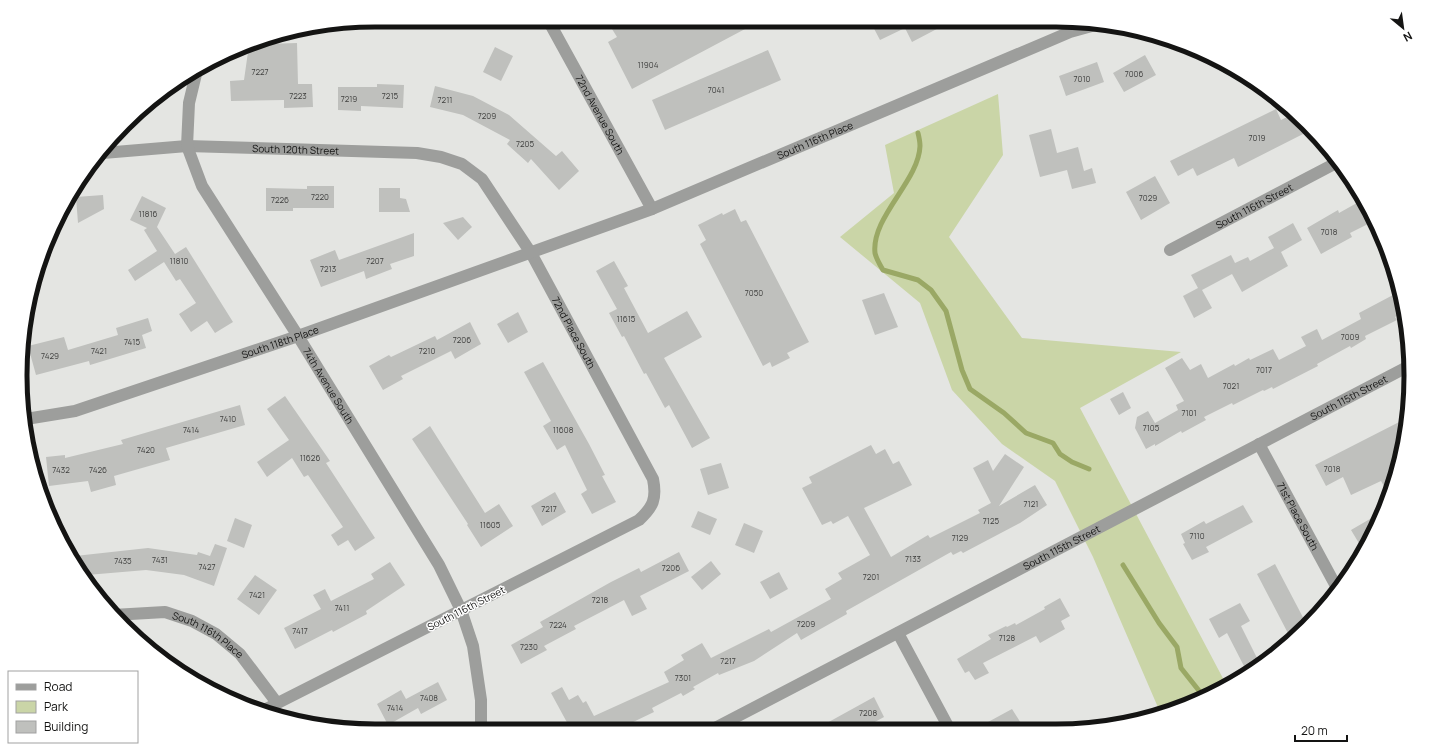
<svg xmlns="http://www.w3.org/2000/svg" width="1431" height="751" font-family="Manrope,sans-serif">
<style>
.green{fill:#cad5a7}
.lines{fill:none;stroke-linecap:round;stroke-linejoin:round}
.stream{stroke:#9aa865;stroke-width:5}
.building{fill:#bfc0bd}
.minor{stroke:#9d9e9c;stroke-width:12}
.tertiary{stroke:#9d9e9c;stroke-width:12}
.labels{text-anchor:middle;stroke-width:3;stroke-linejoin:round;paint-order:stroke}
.number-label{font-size:8px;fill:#3f3f3e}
.street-label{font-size:10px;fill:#141413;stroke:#fff}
.rim{fill:none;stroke:#141413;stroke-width:5}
</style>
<rect width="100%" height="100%" fill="#e4e5e2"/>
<!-- green -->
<path class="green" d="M 998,94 L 1003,155 L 949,237 L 1022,338 L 1181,352 L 1080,408 L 1226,684 L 1191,704 L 1160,712 L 1093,557 L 1055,481 L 1002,444 L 952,390 L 920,303 L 840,237 L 894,193 L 885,145 Z"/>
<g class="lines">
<!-- stream -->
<path class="stream" d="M 918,133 C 919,137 920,142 920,146 C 919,181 871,217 875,253 C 876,258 880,265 883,270 L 918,280 L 931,290 L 946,311 L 962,370 L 970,389 L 1004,413 L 1026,433 L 1053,443 L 1060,454 L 1072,462 L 1089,469
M 1123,565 L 1159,623 L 1177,647 L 1181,668 L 1204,697"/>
</g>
<!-- building -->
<path class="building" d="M 629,20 L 762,20 L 632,89 L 608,42 L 617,37 L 612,29 Z
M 870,21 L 952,21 L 912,42 L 905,28 L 880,40 Z
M 255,42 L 265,44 L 297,43 L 298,84 L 312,84 L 313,107 L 284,108 L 284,100 L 231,101 L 230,81 L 244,80 L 249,45 Z
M 495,47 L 513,56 L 501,81 L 483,72 Z
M 768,50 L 781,80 L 665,130 L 652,100 Z
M 1145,55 L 1156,75 L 1124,92 L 1113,73 Z
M 1097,62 L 1104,82 L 1066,96 L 1059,76 Z
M 377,84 L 404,85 L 403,108 L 361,106 L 361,111 L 338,110 L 338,87 L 377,87 Z
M 435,86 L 473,96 L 509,115 L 556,156 L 562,151 L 579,171 L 559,190 L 531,159 L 528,163 L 507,144 L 510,140 L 463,115 L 430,107 Z
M 1276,109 L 1281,120 L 1293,114 L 1311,130 L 1238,167 L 1234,158 L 1197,176 L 1193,168 L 1178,176 L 1170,161 Z
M 1051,129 L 1057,153 L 1078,147 L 1084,171 L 1092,168 L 1096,183 L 1072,189 L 1067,170 L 1040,177 L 1029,135 Z
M 1155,176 L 1170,203 L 1141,220 L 1126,192 Z
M 307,186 L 334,186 L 334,208 L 293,208 L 293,211 L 266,211 L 266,188 L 307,189 Z
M 379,188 L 400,188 L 400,198 L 406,199 L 410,212 L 379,212 Z
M 103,195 L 104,209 L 78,223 L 76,197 Z
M 142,196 L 166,208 L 157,227 L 175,254 L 186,247 L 233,322 L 215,333 L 207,321 L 191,332 L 179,314 L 196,303 L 180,279 L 176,281 L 164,262 L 135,281 L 128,270 L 157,251 L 144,230 L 147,228 L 130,220 Z
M 1364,199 L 1374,221 L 1350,233 L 1352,237 L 1321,254 L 1307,228 L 1338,210 L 1339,213 Z
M 735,209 L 741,222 L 746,220 L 809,342 L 787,353 L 790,358 L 772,367 L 770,362 L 763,366 L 700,244 L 706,240 L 698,225 L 722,213 L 723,215 Z
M 463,217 L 472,227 L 458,240 L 443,223 Z
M 1293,223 L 1302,240 L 1281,252 L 1288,266 L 1242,292 L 1232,274 L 1202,290 L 1212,308 L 1194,318 L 1183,296 L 1198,288 L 1191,275 L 1231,255 L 1235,263 L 1248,257 L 1250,261 L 1274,248 L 1268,237 Z
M 414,233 L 414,256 L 390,264 L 392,269 L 366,279 L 364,271 L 321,287 L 310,260 L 335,250 L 339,260 Z
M 614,261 L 628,286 L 624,288 L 648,333 L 687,311 L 702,337 L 664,358 L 710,438 L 692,448 L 669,405 L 665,408 L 646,373 L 644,374 L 624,336 L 622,337 L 609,313 L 617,309 L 596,271 Z
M 884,293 L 898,327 L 875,335 L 862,300 Z
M 1393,295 L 1402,313 L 1395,317 L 1397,320 L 1365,336 L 1366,339 L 1351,348 L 1350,346 L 1317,364 L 1318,366 L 1273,389 L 1272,387 L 1264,391 L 1263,390 L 1233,405 L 1232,403 L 1204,417 L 1206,420 L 1182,433 L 1181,431 L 1155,446 L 1155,444 L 1146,449 L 1135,428 L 1137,417 L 1148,411 L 1155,423 L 1178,410 L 1176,405 L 1184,401 L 1165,368 L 1182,358 L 1190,370 L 1201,364 L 1208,378 L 1234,364 L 1235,366 L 1249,358 L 1250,360 L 1273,349 L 1279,360 L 1306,346 L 1301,337 L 1317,329 L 1322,340 L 1361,319 L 1359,313 Z
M 518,312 L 528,332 L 508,343 L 497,324 Z
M 148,318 L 152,331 L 142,335 L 146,348 L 90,365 L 89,361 L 36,375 L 28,346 L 64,337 L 68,350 L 118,335 L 116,328 Z
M 470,322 L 481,344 L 455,359 L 451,351 L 401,376 L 403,379 L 383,390 L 369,366 L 389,355 L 391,357 L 435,336 L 437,340 Z
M 543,362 L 589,444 L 605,475 L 602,476 L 616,502 L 592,514 L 581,494 L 587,490 L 565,445 L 557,450 L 543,426 L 551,421 L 524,372 Z
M 1123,392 L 1131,408 L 1119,415 L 1110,399 Z
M 285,396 L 330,461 L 326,463 L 375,538 L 355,551 L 348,540 L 338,546 L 331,535 L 343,527 L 308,475 L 304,477 L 292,458 L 267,477 L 257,462 L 289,440 L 267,409 Z
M 240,405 L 245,425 L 166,448 L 170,460 L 114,476 L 116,485 L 91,492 L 88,481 L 49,486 L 46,457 L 65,455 L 65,458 L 123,444 L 121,440 Z
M 1407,418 L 1399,468 L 1389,495 L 1381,481 L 1351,495 L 1343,477 L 1326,486 L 1315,465 Z
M 430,426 L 485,513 L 499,504 L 513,526 L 481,547 L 467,525 L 468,524 L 412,439 Z
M 871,445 L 876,454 L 885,449 L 893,464 L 899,461 L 912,485 L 864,508 L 891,557 L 928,535 L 930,538 L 980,513 L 978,510 L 991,503 L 973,468 L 988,460 L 993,471 L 1005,454 L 1024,467 L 999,506 L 1035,485 L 1047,505 L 1020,523 L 963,553 L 961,551 L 953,555 L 951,552 L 846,611 L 847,614 L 801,640 L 797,633 L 754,661 L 719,675 L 718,673 L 693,687 L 695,689 L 683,696 L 681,693 L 652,708 L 654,712 L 629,724 L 632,729 L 567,730 L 570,728 L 551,693 L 562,687 L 569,700 L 578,695 L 583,703 L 586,701 L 594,716 L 669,682 L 664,672 L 684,660 L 681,655 L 702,643 L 711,658 L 769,629 L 771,632 L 831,599 L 825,589 L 842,579 L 838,573 L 870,555 L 848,516 L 833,524 L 831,521 L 822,525 L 802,488 L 812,483 L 809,477 Z
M 721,463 L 729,488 L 708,495 L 700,469 Z
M 555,492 L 566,512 L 542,526 L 531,506 Z
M 1243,505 L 1253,522 L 1206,547 L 1209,552 L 1192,560 L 1183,544 L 1185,543 L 1181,534 L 1204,521 L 1206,524 Z
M 698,511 L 717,519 L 710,535 L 691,527 Z
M 1382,512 L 1374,533 L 1363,550 L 1351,530 Z
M 235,518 L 252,525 L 244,548 L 227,541 Z
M 744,523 L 763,531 L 754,553 L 735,545 Z
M 215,544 L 227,548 L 214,586 L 184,575 L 146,570 L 87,575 L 75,556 L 148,548 L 197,555 L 198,552 L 210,556 Z
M 679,552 L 689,571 L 640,596 L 647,609 L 632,616 L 624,600 L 574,626 L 576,629 L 544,646 L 547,650 L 521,664 L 511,645 L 543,627 L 540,622 L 611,582 L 639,568 L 641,572 Z
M 711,561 L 721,574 L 702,590 L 691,577 Z
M 390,562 L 405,585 L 366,611 L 367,614 L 333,632 L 332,630 L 295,649 L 284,628 L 321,609 L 313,595 L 325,589 L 331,601 L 374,579 L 371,574 Z
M 1275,564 L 1307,625 L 1291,639 L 1257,574 Z
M 779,572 L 788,589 L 770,599 L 760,582 Z
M 255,575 L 277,590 L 259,615 L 237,599 Z
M 1060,598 L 1070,616 L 1061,621 L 1065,629 L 1040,643 L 1036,636 L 983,663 L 989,673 L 975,680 L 969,671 L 965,673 L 957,659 L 991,639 L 988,635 L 1006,626 L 1007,627 L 1015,623 L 1016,625 L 1045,609 L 1044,607 Z
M 1240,603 L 1250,621 L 1241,626 L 1260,664 L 1247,672 L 1227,633 L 1219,638 L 1209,619 Z
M 438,682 L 447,700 L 421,714 L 418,708 L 388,725 L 377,704 L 401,690 L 406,699 Z
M 874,697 L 884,717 L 862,729 L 816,729 Z
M 1012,709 L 1024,728 L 977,728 Z"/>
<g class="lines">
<!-- minor -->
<g class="minor">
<path id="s1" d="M 548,20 L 652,209"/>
<path id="s2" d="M 103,153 L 187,146 L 417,153 L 441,157 L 462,164 L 482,179 L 531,253 L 653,479 C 657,499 653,507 639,520 L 262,711"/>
<path id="s3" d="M 1170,250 L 1338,162"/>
<path id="s4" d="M 26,419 L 75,411 L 298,336 L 652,209 L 1049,41 L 1070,32 L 1099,24"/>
<path id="s5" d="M 1259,444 L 1337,588"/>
<path id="s6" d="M 113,615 L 165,612 L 192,621 L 216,634 L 240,654 L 277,703"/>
<path d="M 898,633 L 949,728"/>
<path id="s7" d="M 713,729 L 1409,366"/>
</g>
<!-- tertiary -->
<path class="tertiary" id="s8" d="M 196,74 L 189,103 L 187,146 L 202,186 L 298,336 L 439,565 L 461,610 L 473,646 L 481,700 L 481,730"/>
</g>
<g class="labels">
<!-- number labels -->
<g class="number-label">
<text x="648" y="68">11904</text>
<text x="260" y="75">7227</text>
<text x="1134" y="77">7006</text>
<text x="1082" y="82">7010</text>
<text x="716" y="93">7041</text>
<text x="298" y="99">7223</text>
<text x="390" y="99">7215</text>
<text x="349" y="102">7219</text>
<text x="445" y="103">7211</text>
<text x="487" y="119">7209</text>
<text x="1257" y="141">7019</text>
<text x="525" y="147">7205</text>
<text x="320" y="200">7220</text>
<text x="1148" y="201">7029</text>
<text x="280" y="203">7226</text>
<text x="148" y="217">11816</text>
<text x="1329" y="235">7018</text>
<text x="179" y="264">11810</text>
<text x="375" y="264">7207</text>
<text x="328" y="272">7213</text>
<text x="754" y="296">7050</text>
<text x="626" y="322">11615</text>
<text x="1350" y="340">7009</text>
<text x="462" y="343">7206</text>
<text x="132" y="345">7415</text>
<text x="99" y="354">7421</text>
<text x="427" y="354">7210</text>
<text x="50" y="359">7429</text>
<text x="1264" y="373">7017</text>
<text x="1231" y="389">7021</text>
<text x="1189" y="416">7101</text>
<text x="228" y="422">7410</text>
<text x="1151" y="431">7105</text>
<text x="191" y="433">7414</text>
<text x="563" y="433">11608</text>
<text x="146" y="453">7420</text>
<text x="310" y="461">11626</text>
<text x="1332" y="472">7018</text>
<text x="61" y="473">7432</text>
<text x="98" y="473">7426</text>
<text x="1031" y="507">7121</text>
<text x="549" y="512">7217</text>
<text x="991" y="524">7125</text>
<text x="490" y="528">11605</text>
<text x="1197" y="539">7110</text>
<text x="960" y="541">7129</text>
<text x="913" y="562">7133</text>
<text x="160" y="563">7431</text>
<text x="123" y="564">7435</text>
<text x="207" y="570">7427</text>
<text x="671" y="571">7206</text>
<text x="871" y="580">7201</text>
<text x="257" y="598">7421</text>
<text x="600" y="603">7218</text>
<text x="342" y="611">7411</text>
<text x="806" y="627">7209</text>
<text x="558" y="628">7224</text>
<text x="300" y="634">7417</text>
<text x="1007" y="641">7128</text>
<text x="529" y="650">7230</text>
<text x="728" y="664">7217</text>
<text x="683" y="681">7301</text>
<text x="429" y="701">7408</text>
<text x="395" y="711">7414</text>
<text x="868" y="716">7208</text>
</g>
<!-- street labels -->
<g class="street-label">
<text dy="4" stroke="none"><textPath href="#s1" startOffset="108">72nd Avenue South</textPath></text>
<text dy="4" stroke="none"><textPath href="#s4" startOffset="838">South 116th Place</textPath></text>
<text dy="4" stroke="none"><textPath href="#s2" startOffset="193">South 120th Street</textPath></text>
<text dy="4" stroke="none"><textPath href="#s3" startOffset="95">South 116th Street</textPath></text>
<text dy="4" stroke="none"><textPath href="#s2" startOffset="565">72nd Place South</textPath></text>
<text dy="4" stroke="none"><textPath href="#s4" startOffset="266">South 118th Place</textPath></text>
<text dy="4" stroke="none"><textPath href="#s8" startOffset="352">74th Avenue South</textPath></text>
<text dy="4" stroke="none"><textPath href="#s7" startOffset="717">South 115th Street</textPath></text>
<text dy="4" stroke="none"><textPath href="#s5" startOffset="82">71st Place South</textPath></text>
<text dy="4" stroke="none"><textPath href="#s7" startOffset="393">South 115th Street</textPath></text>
<text transform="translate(466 608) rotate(-27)" y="4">South 116th Street</text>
<text dy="4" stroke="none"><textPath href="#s6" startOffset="101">South 116th Place</textPath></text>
</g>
</g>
<!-- crop -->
<path d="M0 0H1431V751H0ZM375 27H1056A348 348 0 0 1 1404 375V376A348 348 0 0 1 1056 724H375A348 348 0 0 1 27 376V375A348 348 0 0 1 375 27Z" fill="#fff" fill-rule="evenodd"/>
<path class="rim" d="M375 27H1056A348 348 0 0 1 1404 375V376A348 348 0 0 1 1056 724H375A348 348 0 0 1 27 376V375A348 348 0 0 1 375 27Z"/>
<!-- legend -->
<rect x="8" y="671" width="130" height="72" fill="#ffffff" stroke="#a1a1a1"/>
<rect x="16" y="684" width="20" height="6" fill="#9d9e9c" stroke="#a1a1a1"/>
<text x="44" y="691" font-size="12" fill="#141413">Road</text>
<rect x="16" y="701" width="20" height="12" fill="#cad5a7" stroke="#a1a1a1"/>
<text x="44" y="711" font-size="12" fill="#141413">Park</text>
<rect x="16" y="721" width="20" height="12" fill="#bfc0bd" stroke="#a1a1a1"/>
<text x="44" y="731" font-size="12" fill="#141413">Building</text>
<!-- north arrow -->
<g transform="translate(1403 28) rotate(151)" stroke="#ffffff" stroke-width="3" paint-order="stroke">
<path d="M0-3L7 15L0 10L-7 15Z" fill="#141413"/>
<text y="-6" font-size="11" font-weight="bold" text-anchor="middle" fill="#141413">N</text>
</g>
<!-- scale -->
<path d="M1295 735v6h52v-6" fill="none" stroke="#141413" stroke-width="2"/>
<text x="1301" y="735" font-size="12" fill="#141413" stroke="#ffffff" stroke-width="3" paint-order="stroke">20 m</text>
</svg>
